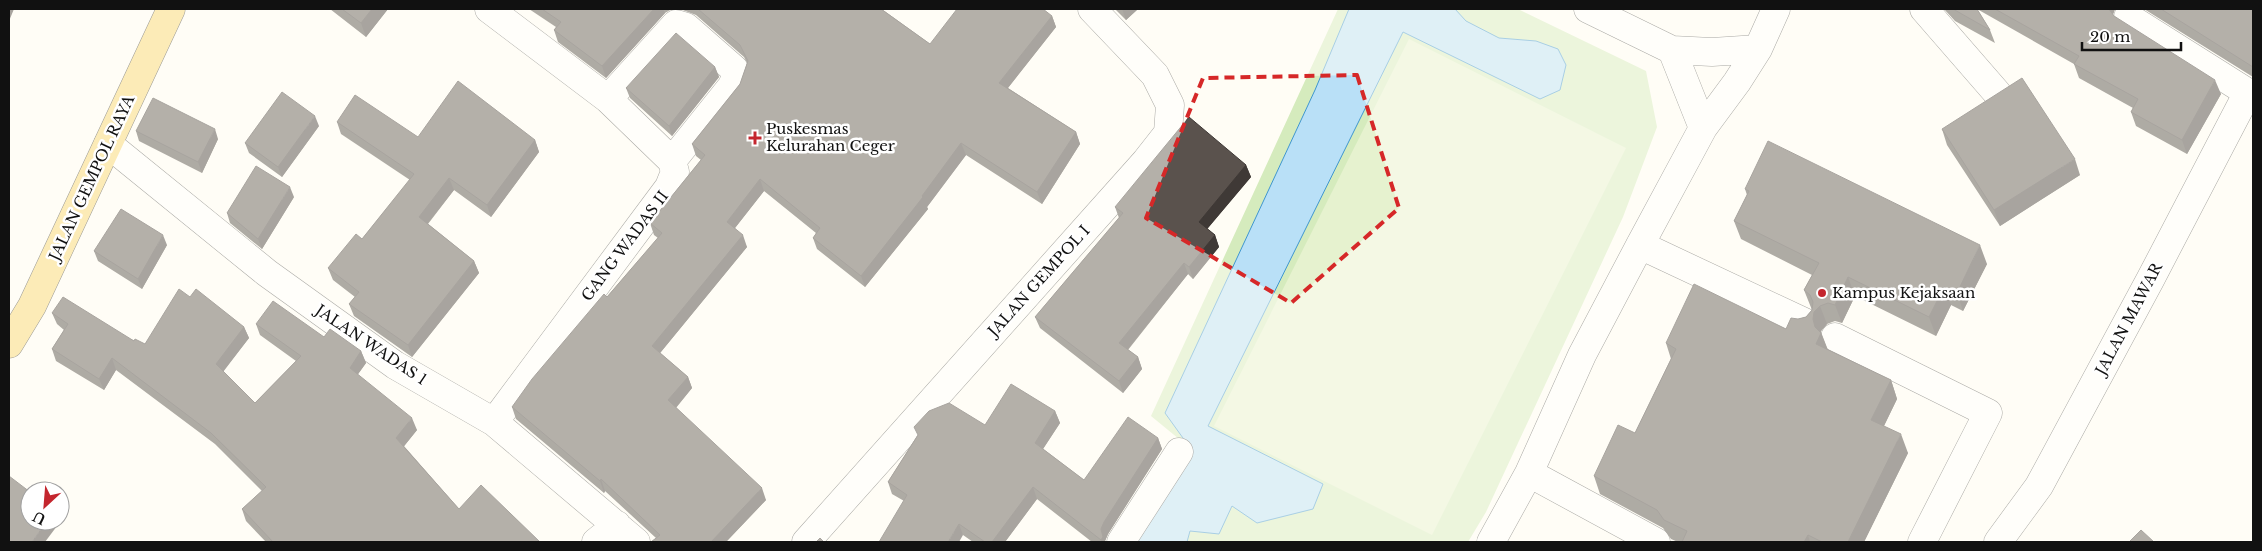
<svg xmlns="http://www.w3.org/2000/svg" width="2262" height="551" font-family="'Libre Baskerville',serif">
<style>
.green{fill:#d5ebbd}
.pitch{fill:#e6f2cf}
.water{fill:#b9e0f7;stroke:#3f96cf}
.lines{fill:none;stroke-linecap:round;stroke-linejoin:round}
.minor-casing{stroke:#444;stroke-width:29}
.major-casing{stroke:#222;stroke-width:29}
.minor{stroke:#fff;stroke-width:28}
.major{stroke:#f9d66b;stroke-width:28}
.wall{fill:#4d4742}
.shaded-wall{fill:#3f3936}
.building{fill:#5a524d;stroke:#3f3936}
.marked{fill:none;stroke:#d62828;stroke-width:4;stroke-dasharray:10 6;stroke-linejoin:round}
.poi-dot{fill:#c4262e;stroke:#fff;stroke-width:2}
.labels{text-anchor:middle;stroke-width:5;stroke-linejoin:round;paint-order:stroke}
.poi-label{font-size:15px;fill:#111;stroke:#fff;text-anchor:start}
.street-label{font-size:15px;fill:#111;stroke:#fff}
</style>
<rect width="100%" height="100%" fill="#fffdf5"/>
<!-- green -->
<path class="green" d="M 1338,9 L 1518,9 L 1646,71 L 1657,127 L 1623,217 L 1486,512 L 1468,542 L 1124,542 L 1179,439 L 1151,416 Z"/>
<!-- pitch -->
<path class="pitch" d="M 1409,39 L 1626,148 L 1432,535 L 1214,426 Z"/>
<!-- water -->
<path class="water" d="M 1349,9 L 1455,9 L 1466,21 L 1499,38 L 1536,41 L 1558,49 L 1566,65 L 1560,90 L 1540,99 L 1403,32 L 1208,426 L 1323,484 L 1313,509 L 1257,523 L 1232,506 L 1219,534 L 1190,531 L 1187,542 L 1137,542 L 1188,445 L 1165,413 L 1315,90 Z"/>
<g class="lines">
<!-- minor casing -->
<g class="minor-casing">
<path id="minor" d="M 489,9 L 608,99 L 672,161 L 675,172 L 669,187 L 494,422
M 1588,9 L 1672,50
M 1924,9 L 1997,93
M 2128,17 L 2250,94
M 608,99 L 676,24 L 686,27 L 734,69 L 737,74 L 732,86 L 672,161
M 1703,128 L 1672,50 L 1712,52 L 1758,49
M 108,144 L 267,273 L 395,365 L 494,422 L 636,542
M 1640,245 L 1804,322
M 1835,337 L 1988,413 L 1922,542
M 1529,473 L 1656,542
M 596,542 L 617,525
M 806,542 L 1146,161 L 1168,133 L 1170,105 L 1155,75 L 1092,9
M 1121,542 L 1179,452
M 1491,542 L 1529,473 L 1582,355 L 1640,245 L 1703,128 L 1737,82 L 1758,49 L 1776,9
M 1998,542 L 2039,486 L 2150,280 L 2246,96 L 2250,94 L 2253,95"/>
</g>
<!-- major casing -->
<g class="major-casing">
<path id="major" d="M 9,344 L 32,306 L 171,9"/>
</g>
<!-- minor -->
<use href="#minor" class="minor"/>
<!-- major -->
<use href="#major" class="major"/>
</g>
<!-- wall -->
<path class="wall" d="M 330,9 L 388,9 L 366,37 Z
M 529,9 L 885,9 L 883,10 L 930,44 L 1052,16 L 1056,27 L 1008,88 L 1076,132 L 1080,144 L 1042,204 L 966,155 L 927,207 L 928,209 L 865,287 L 817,249 L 813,238 L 816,233 L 764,191 L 735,228 L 747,247 L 660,353 L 688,377 L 692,388 L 676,408 L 766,500 L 726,542 L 651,542 L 656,538 L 605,491 L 604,493 L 516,419 L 512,407 L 607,297 L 658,238 L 654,235 L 650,223 L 701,160 L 696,156 L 692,144 L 740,84 L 747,63 L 744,57 L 696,15 L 680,9 L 672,9 L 665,13 L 606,78 L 558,42 L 554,30 L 556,27 Z
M 1115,9 L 1138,9 L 1126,20 Z
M 1944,9 L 2115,9 L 2113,15 L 2114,16 L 2221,94 L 2187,154 L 2136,126 L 2131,112 L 2133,108 L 2079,78 L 2074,64 L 1977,9 L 1990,30 L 1995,43 L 1955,21 Z
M 2144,9 L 2253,9 L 2253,77 Z
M 715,67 L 719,77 L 672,136 L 630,98 L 626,88 Z
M 337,122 L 418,137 L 535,140 L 539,152 L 491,217 L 454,190 L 428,224 L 474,261 L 479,273 L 412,357 L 354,316 L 349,304 L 355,297 L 333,280 L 328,268 L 362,239 L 410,180 L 341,134 Z
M 319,126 L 282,177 L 249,153 L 245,143 Z
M 1942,129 L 2080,175 L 2000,226 L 1947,145 Z
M 136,131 L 218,139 L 202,173 L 139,141 Z
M 1246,165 L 1251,177 L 1207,229 L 1215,235 L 1219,247 L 1193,279 L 1188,274 L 1128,350 L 1138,357 L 1142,369 L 1123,393 L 1040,328 L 1035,317 L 1119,218 L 1115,207 Z
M 1745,189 L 1987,264 L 1963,311 L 1951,305 L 1936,336 L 1855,296 L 1842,323 L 1835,321 L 1827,324 L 1821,331 L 1821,332 L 1828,350 L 1891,380 L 1897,399 L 1884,426 L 1908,453 L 1864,542 L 1678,542 L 1671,539 L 1663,528 L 1600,494 L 1594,476 L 1635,433 L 1671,359 L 1666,343 L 1786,329 L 1798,319 L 1806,317 L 1812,310 L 1804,290 L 1812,275 L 1741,239 L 1734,221 L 1747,195 Z
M 294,197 L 262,249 L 230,223 L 227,213 Z
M 167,245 L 142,289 L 98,261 L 94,251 Z
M 190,297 L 244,327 L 249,338 L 223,371 L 255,403 L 296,361 L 260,335 L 256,324 L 324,337 L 361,351 L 366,363 L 357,375 L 417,430 L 404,446 L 459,509 L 540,542 L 266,542 L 246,521 L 242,509 L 262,491 L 215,444 L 116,370 L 104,390 L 56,361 L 52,349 L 64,330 L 57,324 L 52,313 L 145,344 Z
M 1055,411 L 1060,423 L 1043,449 L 1084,480 L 1158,438 L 1162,449 L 1108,534 L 1105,541 L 1106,542 L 1092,542 L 1037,499 L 1005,542 L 973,542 L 963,535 L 892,494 L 888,482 L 917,436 L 985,425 Z"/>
<!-- shaded-wall -->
<path class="shaded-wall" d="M 9,9 L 14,9 L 9,21 Z
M 372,9 L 388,9 L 366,37 L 361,23 Z
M 654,9 L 663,9 L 665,13 L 606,78 L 602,66 Z
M 1122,9 L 1138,9 L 1126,20 Z
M 2109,9 L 2115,9 L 2112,16 Z
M 1052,16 L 1056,27 L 1003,94 L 999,83 Z
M 715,67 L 719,77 L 672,136 L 669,126 Z
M 2215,80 L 2221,94 L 2187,154 L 2182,140 Z
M 315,116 L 319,126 L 282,177 L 278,167 Z
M 215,129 L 218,139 L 202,173 L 198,162 Z
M 1076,132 L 1080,144 L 1042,204 L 1037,192 Z
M 535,140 L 539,152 L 491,217 L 487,205 Z
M 961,143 L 966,155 L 927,207 L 928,209 L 865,287 L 861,276 Z
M 2075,159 L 2080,175 L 2000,226 L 1994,210 Z
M 1246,165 L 1251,177 L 1203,234 L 1199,222 Z
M 449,178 L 454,190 L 423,229 L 419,217 Z
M 760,179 L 764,191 L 731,233 L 727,222 Z
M 290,187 L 294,197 L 262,249 L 258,239 Z
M 163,235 L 167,245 L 142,289 L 138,279 Z
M 743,235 L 747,247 L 656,358 L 652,346 Z
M 1215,235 L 1219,247 L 1193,279 L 1189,267 Z
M 1980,245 L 1987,264 L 1963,311 L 1957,293 Z
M 474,261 L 479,273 L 412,357 L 408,345 Z
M 1184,263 L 1188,274 L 1123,355 L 1119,343 Z
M 1848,277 L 1855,296 L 1842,323 L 1835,305 Z
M 1944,287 L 1951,305 L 1936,336 L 1929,317 Z
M 1820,306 L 1827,324 L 1821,331 L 1820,336 L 1821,333 L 1828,351 L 1816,344 L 1813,319 L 1814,312 Z
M 244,327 L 249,338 L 220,376 L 216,364 Z
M 361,351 L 366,363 L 354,380 L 350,368 Z
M 1138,357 L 1142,369 L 1123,393 L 1119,381 Z
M 112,358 L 116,370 L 104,390 L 99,379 Z
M 688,377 L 692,388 L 672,412 L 668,400 Z
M 1891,380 L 1897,399 L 1878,438 L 1871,420 Z
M 1055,411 L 1060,423 L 1039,455 L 1035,443 Z
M 412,418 L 417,430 L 401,450 L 396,438 Z
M 1901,434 L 1908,453 L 1864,542 L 1848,542 Z
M 1158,438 L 1162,449 L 1108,534 L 1105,541 L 1106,542 L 1101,542 L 1101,529 L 1104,522 Z
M 601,479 L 605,491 L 604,493 L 600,481 Z
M 1033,487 L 1037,499 L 1005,542 L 992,542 Z
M 762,488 L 766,500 L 726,542 L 711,542 Z
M 47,521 L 60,521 L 60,522 L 45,542 L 32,542 Z
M 959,524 L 963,535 L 959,542 L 948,542 Z
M 1808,535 L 1810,542 L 1804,542 Z"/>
<!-- building -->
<path class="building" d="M 342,9 L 372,9 L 361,23 Z
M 542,9 L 654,9 L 602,66 L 554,30 L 561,22 Z
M 698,9 L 881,9 L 930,44 L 957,9 L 1043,9 L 1052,16 L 999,83 L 1076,132 L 1037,192 L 961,143 L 922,196 L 923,197 L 861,276 L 813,238 L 820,228 L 760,179 L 727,222 L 743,235 L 652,346 L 688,377 L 668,400 L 762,488 L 711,542 L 651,542 L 660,535 L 601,479 L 600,481 L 512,407 L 532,379 L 604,294 L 607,297 L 662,233 L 650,223 L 705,155 L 692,144 L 740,84 L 748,61 L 740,45 Z
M 1953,9 L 1977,9 L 1990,30 Z
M 1995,9 L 2109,9 L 2114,16 L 2215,80 L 2182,140 L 2131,112 L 2138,99 L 2074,64 L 2079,56 Z
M 2161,9 L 2253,9 L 2253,67 Z
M 676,33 L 715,67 L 669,126 L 626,88 Z
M 2022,78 L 2075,159 L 1994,210 L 1942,129 Z
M 458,81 L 535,140 L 487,205 L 449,178 L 419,217 L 474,261 L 408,345 L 349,304 L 359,292 L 328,268 L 356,234 L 362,239 L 414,174 L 337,122 L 355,95 L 418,137 Z
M 282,92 L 315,116 L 278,167 L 245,143 Z
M 153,98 L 215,129 L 198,162 L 136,131 Z
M 1189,117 L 1246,165 L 1199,222 L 1215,235 L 1189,267 L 1184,263 L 1119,343 L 1138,357 L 1119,381 L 1035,317 L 1123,213 L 1115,207 Z
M 1768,141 L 1980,245 L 1957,293 L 1944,287 L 1929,317 L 1848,277 L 1835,305 L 1828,303 L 1820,306 L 1814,312 L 1813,319 L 1815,327 L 1821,333 L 1816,344 L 1891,380 L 1871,420 L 1901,434 L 1848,542 L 1822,542 L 1808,535 L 1804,542 L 1682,542 L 1687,531 L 1664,520 L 1657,510 L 1594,476 L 1618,425 L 1635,433 L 1676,349 L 1666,343 L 1694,284 L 1786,329 L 1791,318 L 1798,319 L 1806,317 L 1812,310 L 1813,302 L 1810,295 L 1804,290 L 1819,263 L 1734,221 L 1749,191 L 1745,189 Z
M 256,166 L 290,187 L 258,239 L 227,213 Z
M 121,209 L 163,235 L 138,279 L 94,251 Z
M 179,289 L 190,297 L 196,289 L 244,327 L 216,364 L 255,403 L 301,356 L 256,324 L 273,301 L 324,337 L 330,329 L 361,351 L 350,368 L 412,418 L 396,438 L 459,509 L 481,485 L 540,542 L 273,542 L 242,509 L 266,487 L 211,433 L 112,358 L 99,379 L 52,349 L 68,324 L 52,313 L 63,297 L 134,341 L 135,339 L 145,344 Z
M 1011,384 L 1055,411 L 1035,443 L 1084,480 L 1128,417 L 1158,438 L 1104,522 L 1101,529 L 1103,537 L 1101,540 L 1033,487 L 992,542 L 985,542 L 959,524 L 948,542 L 879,542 L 907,495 L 888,482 L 918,435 L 914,427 L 929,411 L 949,403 L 985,425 Z
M 9,476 L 30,492 L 30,521 L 47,521 L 32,542 L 9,542 Z
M 2141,530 L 2154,542 L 2129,542 Z
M 820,538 L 824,542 L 816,542 Z"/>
<!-- marked area -->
<path d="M0 0H2262V551H0ZM 1357,75 L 1399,208 L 1291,303 L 1146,218 L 1203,78 Z" fill="#fffdf5" fill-opacity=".55" fill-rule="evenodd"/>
<path class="marked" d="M 1357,75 L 1399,208 L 1291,303 L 1146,218 L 1203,78 Z"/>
<!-- markers -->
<g class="poi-dot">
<path d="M752.5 130.5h5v5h5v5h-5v5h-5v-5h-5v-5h5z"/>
<circle cx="1822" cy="293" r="5"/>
</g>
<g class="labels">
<!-- poi labels -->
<g class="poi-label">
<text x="766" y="134">Puskesmas<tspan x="766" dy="17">Kelurahan Ceger</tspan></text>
<text x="1832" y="298">Kampus Kejaksaan</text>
</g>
<!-- street labels -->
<g class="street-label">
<text transform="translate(92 178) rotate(-65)" y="5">JALAN GEMPOL RAYA</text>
<text transform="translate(625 246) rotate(-53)" y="5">GANG WADAS II</text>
<text transform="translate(1039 281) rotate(-48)" y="5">JALAN GEMPOL I</text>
<text transform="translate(2129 319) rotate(-62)" y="5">JALAN MAWAR</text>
<text transform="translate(371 345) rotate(34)" y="5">JALAN WADAS 1</text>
</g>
</g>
<!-- border -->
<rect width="2262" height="551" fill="none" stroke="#111111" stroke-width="20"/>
<!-- north arrow -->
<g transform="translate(45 506) rotate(206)"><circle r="24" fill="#ffffff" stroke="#a0a0a0"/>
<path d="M0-4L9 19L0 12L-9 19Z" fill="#c4262e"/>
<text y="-8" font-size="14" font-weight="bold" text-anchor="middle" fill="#111111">U</text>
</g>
<!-- scale -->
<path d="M2082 42v8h99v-8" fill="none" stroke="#111111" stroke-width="2.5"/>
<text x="2090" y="42" font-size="15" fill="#111111" stroke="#ffffff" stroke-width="4" paint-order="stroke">20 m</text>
</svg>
